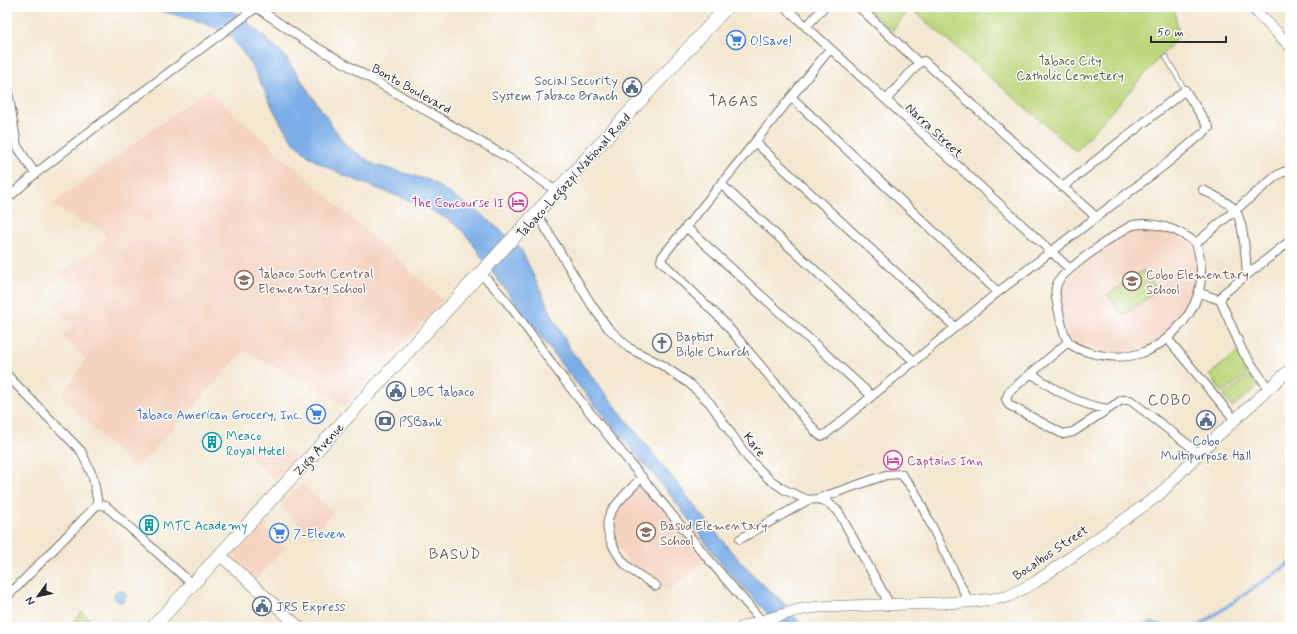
<svg xmlns="http://www.w3.org/2000/svg" width="1297" height="634" font-family="Mynerve,sans-serif">
<style>
.built{fill:#f4d3c0}
.green{fill:#bcd57a;stroke:#748052}
.water{fill:#7cade7;stroke:#546c89}
.lines{fill:none;stroke-linecap:round;stroke-linejoin:round}
.stream{stroke:#7cade7;stroke-width:3}
.lane-casing{stroke:#716d65;stroke-width:5.5}
.street-casing{stroke:#716d65;stroke-width:10}
.secondary-casing{stroke:#716d65;stroke-width:12}
.primary-casing{stroke:#716d65;stroke-width:14}
.lane{stroke:#fff;stroke-width:4}
.street{stroke:#fff;stroke-width:8}
.secondary{stroke:#fff;stroke-width:11}
.primary{stroke:#fff;stroke-width:13}
.labels{text-anchor:middle;stroke-width:3;stroke-linejoin:round;paint-order:stroke}
.shop-label{font-size:13px;fill:#366cbe;stroke:#fff;text-anchor:start}
.park-label{font-size:13px;fill:#565e43;stroke:#fff}
.service-label{font-size:13px;fill:#4e5e75;stroke:#fff;text-anchor:start}
.street-label{font-size:13px;fill:#2b2b2b;stroke:#fff}
.hotel-label{font-size:13px;fill:#b23c85;stroke:#fff;text-anchor:end}
.education-label{font-size:13px;fill:#785e54;stroke:#fff;text-anchor:start}
.worship-label{font-size:13px;fill:#5b616d;stroke:#fff;text-anchor:start}
.culture-label{font-size:13px;fill:#0d838f;stroke:#fff;text-anchor:start}
.quarter-label{font-size:15px;letter-spacing:1px;fill:#715a4a;stroke:#fff}
</style>
<rect width="100%" height="100%" fill="#fff"/>
<filter id="ink" filterUnits="userSpaceOnUse"><feTurbulence type="fractalNoise" baseFrequency=".025" numOctaves="2"/><feDisplacementMap in="SourceGraphic" scale="8" xChannelSelector="R" yChannelSelector="G"/><feConvolveMatrix kernelMatrix="1 2 1 2 8 2 1 2 1" color-interpolation-filters="sRGB"/></filter>
<filter id="wash" filterUnits="userSpaceOnUse"><feTurbulence type="fractalNoise" baseFrequency=".012" numOctaves="4" result="noise"/><feDisplacementMap in="SourceGraphic" scale="16" xChannelSelector="R" yChannelSelector="G"/><feGaussianBlur stdDeviation="0.9" result="paint"/><feColorMatrix in="noise" values="0 0 0 0 0 0 0 0 0 0 0 0 0 0 0 0 0 1.4 0 .05"/><feComposite in="paint" operator="in"/></filter>
<g filter="url(#wash)">
<rect width="100%" height="100%" fill="#f3e7d0"/>
<!-- built -->
<path class="built" d="M 207,89 L 443,300 L 345,406 L 320,390 L 244,351 L 135,470 L 61,396 L 86,359 L 63,337 L 74,325 L 54,306 L 72,285 L 61,274 L 75,259 L 78,260 L 90,254 L 107,237 L 97,226 L 81,222 L 52,205 Z
M 1144,228 L 1175,233 L 1192,245 L 1199,268 L 1196,295 L 1181,321 L 1148,347 L 1117,354 L 1073,342 L 1067,336 L 1059,292 L 1075,269 L 1113,240 Z
M 254,437 L 297,455 L 275,479 L 244,452 Z
M 301,483 L 334,512 L 312,536 L 280,506 Z
M 641,483 L 704,563 L 669,592 L 631,566 L 617,545 L 609,520 Z
M 262,525 L 286,548 L 256,579 L 232,556 Z"/>
<!-- green -->
<path class="green" d="M 865,7 L 898,7 L 906,14 L 892,31 Z
M 909,7 L 1174,7 L 1179,36 L 1076,151 Z
M 1143,270 L 1158,290 L 1123,316 L 1108,295 Z
M 1238,351 L 1253,370 L 1223,393 L 1209,375 Z
M 1253,373 L 1261,384 L 1232,407 L 1224,396 Z
M 82,612 L 98,627 L 67,627 Z"/>
<!-- water -->
<path class="water" d="M 147,7 L 225,7 L 240,15 L 284,55 L 346,146 L 375,165 L 429,180 L 482,215 L 520,247 L 554,319 L 570,349 L 730,550 L 755,577 L 786,605 L 802,627 L 780,627 L 722,565 L 672,497 L 567,372 L 482,258 C 473,243 460,225 444,217 C 403,194 356,185 316,161 C 276,137 268,85 241,50 C 237,46 234,40 229,36 C 211,22 169,14 147,7 Z
M114 596a6 6 0 1 1 12 0a6 6 0 1 1-12 0Z"/>
<g class="lines">
<!-- stream -->
<path class="stream" d="M 1133,627 L 1152,623 L 1168,627
M 1197,627 L 1290,563"/>
</g>
</g>
<g filter="url(#ink)">
<g class="lines">
<!-- lane casing -->
<g class="lane-casing">
<path id="lane" d="M 1166,57 L 1185,90"/>
</g>
<!-- street casing -->
<g class="street-casing">
<path id="street" d="M 256,7 L 304,40 L 517,163 L 556,191
M 785,7 L 1070,269
M 859,7 L 919,63
M 806,27 L 824,7
M 830,49 L 662,257 L 661,261 L 723,321 L 817,433 L 821,436 L 826,434 L 998,292 L 1166,164 L 1209,128 L 1185,90 L 1064,186
M 7,85 L 17,146 L 35,174
M 791,97 L 998,292
M 886,100 L 919,63 L 924,61 L 1096,217
M 756,143 L 955,327
M 722,185 L 915,362
M 1203,190 C 1211,194 1230,203 1235,210 C 1244,222 1246,259 1247,275
M 7,199 L 35,174 L 93,129 L 257,7
M 536,214 L 542,222 L 591,304 L 608,328 L 629,348 L 662,365 L 690,384 L 710,403 L 748,458 L 769,479 L 785,490 L 808,500 L 817,499 L 886,475 L 901,474 L 914,490 L 969,602
M 686,227 L 872,396
M 1196,243 C 1178,229 1155,221 1133,225 C 1118,232 1065,269 1058,282 C 1053,291 1057,302 1059,312 C 1061,321 1062,332 1068,341 C 1073,348 1082,350 1091,353 C 1130,363 1157,353 1183,322 C 1203,297 1205,272 1196,243 L 1276,176 L 1283,172 L 1290,171
M 481,274 C 514,305 537,345 565,381 C 629,462 693,543 761,620
M 1200,293 L 1220,300
M 1167,338 L 1234,419
M 1068,342 L 1009,392 L 1006,399 L 1009,405 L 1063,434 L 1073,432 L 1122,400 L 1130,400 L 1199,453
M 1031,373 C 1054,390 1079,405 1108,409
M 7,375 L 81,451 L 93,477 L 98,504
M 1268,388 L 1243,352 L 1220,300 L 1224,293 L 1290,241
M 642,477 C 632,488 619,499 611,512 C 600,530 618,560 633,571 C 640,576 648,581 656,586
M 817,499 L 827,502 L 838,511 L 890,605
M 98,504 L 106,506 L 192,584
M 740,539 L 808,500
M 7,597 L 98,504"/>
</g>
<!-- secondary casing -->
<g class="secondary-casing">
<path id="secondary" d="M 1252,7 L 1290,46
M 220,555 L 299,627
M 742,627 L 798,610 L 818,607 L 969,602 L 1007,597 L 1034,583 L 1159,495 L 1199,453 L 1290,369"/>
</g>
<!-- primary casing -->
<g class="primary-casing">
<path id="primary" d="M 153,627 L 727,7"/>
</g>
<!-- lane -->
<use href="#lane" class="lane"/>
<!-- street -->
<use href="#street" class="street"/>
<!-- secondary -->
<use href="#secondary" class="secondary"/>
<!-- primary -->
<use href="#primary" class="primary"/>
</g>
</g>
<!-- icons -->
<defs>
<g id="supermarket-ring" transform="scale(1)"><circle r="9.5" fill="#fff" stroke="#3f7fe0" stroke-width="1.5"/><path d="M-6-5.5h2.5l.6 2H6L4.5 2H-2.5L-4.4-4H-6ZM-1.5 3.2a1.3 1.3 0 1 0 .1 0ZM3 3.2a1.3 1.3 0 1 0 .1 0Z" fill="#3f7fe0"/></g>
<g id="civic-ring" transform="scale(1)"><circle r="9.5" fill="#fff" stroke="#5c6f8a" stroke-width="1.5"/><path d="M-.6-6.5H3V-4.5H.6V-3L4-1V1h2V6H-6V1h2V-1L-.6-3ZM-1.2 2.5V6h2.4V2.5Z" fill="#5c6f8a"/></g>
<g id="hotel-ring" transform="scale(1)"><circle r="9.5" fill="#fff" stroke="#d1479c" stroke-width="1.5"/><path d="M-6-4.5h1.5V1H6V5H4.5V3h-9V5H-6ZM-4 0a1.8 1.8 0 1 1 3.6 0ZM.5 0V-2.5h3Q6-2.5 6 0Z" fill="#d1479c"/></g>
<g id="school-ring" transform="scale(1)"><circle r="9.5" fill="#fff" stroke="#8d6e63" stroke-width="1.5"/><path d="M0-5L7-2L0 1L-7-2ZM-4 1L0 2.5L4 1V4Q0 6-4 4Z" fill="#8d6e63"/></g>
<g id="church-ring" transform="scale(1)"><circle r="9.5" fill="#fff" stroke="#6b7280" stroke-width="1.5"/><path d="M-1.2-6h2.4v3.5h3.3v2.4h-3.3V6h-2.4V-.1h-3.3v-2.4h3.3Z" fill="#6b7280"/></g>
<g id="bank-ring" transform="scale(1)"><circle r="9.5" fill="#fff" stroke="#5c6f8a" stroke-width="1.5"/><path d="M-6-4H6V4H-6ZM0-2.3a2.3 2.3 0 1 0 0 4.6a2.3 2.3 0 1 0 0-4.6Z" fill="#5c6f8a"/></g>
<g id="building-ring" transform="scale(1)"><circle r="9.5" fill="#fff" stroke="#0f9aa8" stroke-width="1.5"/><path d="M-4-6H4V6H1V3H-1V6H-4ZM-2.5-4.3h1.7v1.8h-1.7ZM.8-4.3h1.7v1.8H.8ZM-2.5-1h1.7V.8h-1.7ZM.8-1h1.7V.8H.8Z" fill="#0f9aa8"/></g>
</defs>
<g fill-rule="evenodd">
<use href="#supermarket-ring" x="736" y="40"/>
<use href="#civic-ring" x="632" y="87"/>
<use href="#hotel-ring" x="518" y="202"/>
<use href="#school-ring" x="244" y="280"/>
<use href="#school-ring" x="1132" y="281"/>
<use href="#church-ring" x="662" y="343"/>
<use href="#civic-ring" x="396" y="391"/>
<use href="#supermarket-ring" x="316" y="414"/>
<use href="#civic-ring" x="1206" y="420"/>
<use href="#bank-ring" x="385" y="421"/>
<use href="#building-ring" x="212" y="442"/>
<use href="#hotel-ring" x="893" y="460"/>
<use href="#building-ring" x="149" y="525"/>
<use href="#school-ring" x="646" y="532"/>
<use href="#supermarket-ring" x="279" y="533"/>
<use href="#civic-ring" x="262" y="606"/>
</g>
<g class="labels">
<!-- shop labels -->
<g class="shop-label">
<text x="750" y="45">O!Save!</text>
<text x="302" y="419" text-anchor="end">Tabaco American Grocery, Inc.</text>
<text x="293" y="538">7-Eleven</text>
</g>
<!-- park labels -->
<g class="park-label">
<text x="1070" y="65">Tabaco City<tspan x="1070" dy="15">Catholic Cemetery</tspan></text>
</g>
<!-- service labels -->
<g class="service-label">
<text x="618" y="85" text-anchor="end">Social Security<tspan x="618" dy="15">System Tabaco Branch</tspan></text>
<text x="410" y="396">LBC Tabaco</text>
<text x="399" y="426">PSBank</text>
<text x="1206" y="445" text-anchor="middle">Cobo<tspan x="1206" dy="15">Multipurpose Hall</tspan></text>
<text x="276" y="611">JRS Express</text>
</g>
<!-- street labels -->
<g class="street-label">
<text transform="translate(412 88) rotate(29)" y="5">Bonto Boulevard</text>
<text transform="translate(935 130) rotate(43)" y="5">Narra Street</text>
<text transform="translate(573 175) rotate(-48)" y="5">Tabaco-Legazpi National Road</text>
<text transform="translate(755 444) rotate(52)" y="5">Kare</text>
<text transform="translate(318 449) rotate(-47)" y="5">Ziga Avenue</text>
<text transform="translate(1050 552) rotate(-34)" y="5">Bocalbos Street</text>
</g>
<!-- hotel labels -->
<g class="hotel-label">
<text x="504" y="207">The Concourse II</text>
<text x="907" y="465" text-anchor="start">Captains Inn</text>
</g>
<!-- education labels -->
<g class="education-label">
<text x="258" y="278">Tabaco South Central<tspan x="258" dy="15">Elementary School</tspan></text>
<text x="1146" y="279">Cobo Elementary<tspan x="1146" dy="15">School</tspan></text>
<text x="660" y="530">Basud Elementary<tspan x="660" dy="15">School</tspan></text>
</g>
<!-- worship labels -->
<g class="worship-label">
<text x="676" y="341">Baptist<tspan x="676" dy="15">Bible Church</tspan></text>
</g>
<!-- culture labels -->
<g class="culture-label">
<text x="226" y="440">Meaco<tspan x="226" dy="15">Royal Hotel</tspan></text>
<text x="163" y="530">MTC Academy</text>
</g>
<!-- quarter labels -->
<g class="quarter-label">
<text x="734" y="106">TAGAS</text>
<text x="1170" y="405">COBO</text>
<text x="455" y="559">BASUD</text>
</g>
</g>
<!-- margin -->
<rect width="1297" height="634" fill="none" stroke="#fff" stroke-width="24"/>
<!-- north arrow -->
<g transform="translate(38 596) rotate(237)" stroke="#ffffff" stroke-width="3" paint-order="stroke">
<path d="M0-3L7 15L0 10L-7 15Z" fill="#2b2b2b"/>
<text y="-6" font-size="11" font-weight="bold" text-anchor="middle" fill="#2b2b2b">N</text>
</g>
<!-- scale -->
<path d="M1151 36v6h75v-6" fill="none" stroke="#2b2b2b" stroke-width="2"/>
<text x="1157" y="36" font-size="12" fill="#2b2b2b" stroke="#ffffff" stroke-width="3" paint-order="stroke">50 m</text>
</svg>
